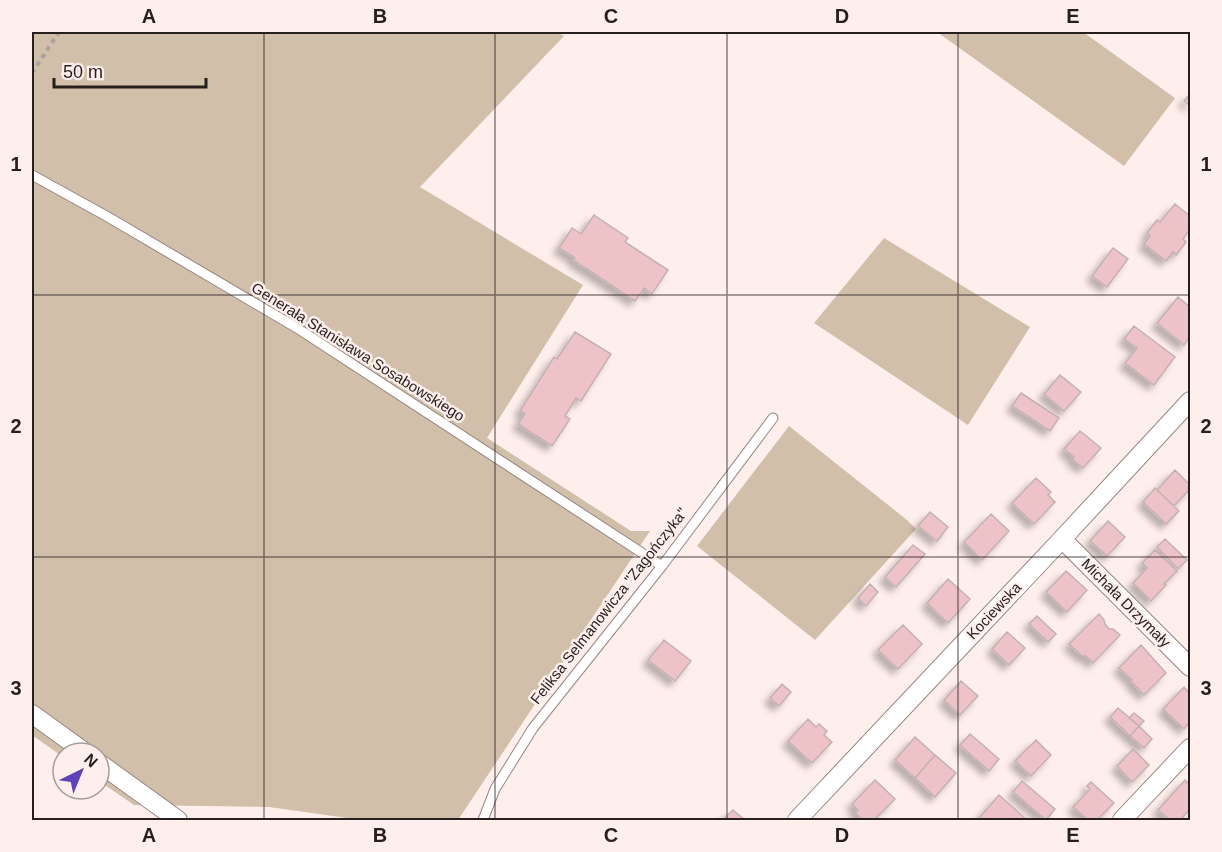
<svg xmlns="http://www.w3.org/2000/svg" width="1222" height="852" font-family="Arial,sans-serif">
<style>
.green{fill:#d1bfaa}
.building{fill:#eec3c8;stroke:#c3b0b2;stroke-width:1.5;filter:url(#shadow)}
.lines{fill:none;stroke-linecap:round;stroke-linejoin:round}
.lane-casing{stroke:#968581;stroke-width:11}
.street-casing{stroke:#968581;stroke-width:20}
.path{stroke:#ada19e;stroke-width:4;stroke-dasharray:4.5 4.5;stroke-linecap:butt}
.lane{stroke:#fff;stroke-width:9}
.street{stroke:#fff;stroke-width:18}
.grid{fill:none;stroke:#261f1d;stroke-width:1.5;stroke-opacity:0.55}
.labels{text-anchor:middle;stroke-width:5;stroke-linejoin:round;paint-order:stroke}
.street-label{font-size:15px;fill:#261f1d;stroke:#ffefec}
.neatline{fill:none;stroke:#261f1d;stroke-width:2}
.grid-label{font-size:20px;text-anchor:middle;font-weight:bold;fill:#261f1d}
</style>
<defs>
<filter id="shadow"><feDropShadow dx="-5.5" dy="5.5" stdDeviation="3" flood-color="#0004"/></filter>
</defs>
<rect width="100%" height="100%" fill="#ffefec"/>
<!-- green -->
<path class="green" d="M 32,32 L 557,32 L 564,36 L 420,187 L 583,285 L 487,438 L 631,531 L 650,531 L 458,820 L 361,820 L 269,807 L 134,805 L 99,781 L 99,753 L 63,753 L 63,757 L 32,735 Z
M 937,32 L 1083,32 L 1175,98 L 1124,166 Z
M 884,238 L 1030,327 L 968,425 L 814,323 Z
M 789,426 L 907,520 L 916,529 L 815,640 L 697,546 Z"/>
<!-- building -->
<path class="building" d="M 1190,94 L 1190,106 L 1184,101 Z
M 1175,204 L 1190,216 L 1190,229 L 1183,239 L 1186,242 L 1176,255 L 1173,252 L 1166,261 L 1144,244 L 1150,236 L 1147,233 L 1157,220 L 1160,222 Z
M 594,215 L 628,238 L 625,242 L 668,270 L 652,294 L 644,288 L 635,301 L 573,260 L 575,258 L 559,248 L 572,228 L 581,234 Z
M 1113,248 L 1128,259 L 1107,287 L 1092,276 Z
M 1178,297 L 1190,307 L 1190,336 L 1184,345 L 1157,323 Z
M 1134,326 L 1175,357 L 1154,385 L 1125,363 L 1137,348 L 1124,339 Z
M 575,332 L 611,354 L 581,401 L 576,398 L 565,416 L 570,419 L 552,446 L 518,424 L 525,414 L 520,411 L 554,357 L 557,359 Z
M 1060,375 L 1081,392 L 1064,411 L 1044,394 Z
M 1021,393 L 1059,418 L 1050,431 L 1012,406 Z
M 1080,431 L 1101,448 L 1083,468 L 1072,459 L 1074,457 L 1064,449 Z
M 1175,470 L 1190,485 L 1190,489 L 1174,506 L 1157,490 Z
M 1036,478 L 1051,492 L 1048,495 L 1055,502 L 1034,524 L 1012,503 Z
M 1155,488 L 1179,511 L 1166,524 L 1143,502 Z
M 930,512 L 948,527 L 937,541 L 918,526 Z
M 991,514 L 1009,531 L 982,560 L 964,542 Z
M 1108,521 L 1125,537 L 1107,556 L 1090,541 Z
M 1165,539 L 1187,560 L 1178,569 L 1157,547 Z
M 913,545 L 925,554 L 896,587 L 885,577 Z
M 1155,550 L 1177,571 L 1164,584 L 1166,585 L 1151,601 L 1133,583 L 1147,568 L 1142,563 Z
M 1066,571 L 1087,590 L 1067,612 L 1046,592 Z
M 948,579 L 970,599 L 948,623 L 927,603 Z
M 870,584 L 878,592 L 866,606 L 858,598 Z
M 1099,614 L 1104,620 L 1105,624 L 1109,629 L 1113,629 L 1120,635 L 1093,663 L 1086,656 L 1082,656 L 1069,644 Z
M 1037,616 L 1056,634 L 1048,642 L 1029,624 Z
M 903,625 L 922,644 L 898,669 L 878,650 Z
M 1007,632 L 1025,648 L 1009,665 L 992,649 Z
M 664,640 L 691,661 L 675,681 L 648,660 Z
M 1141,645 L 1166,673 L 1144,695 L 1131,681 L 1132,680 L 1119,668 Z
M 961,681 L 978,696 L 960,715 L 944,700 Z
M 782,684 L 791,692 L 779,706 L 770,698 Z
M 1184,687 L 1190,694 L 1190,722 L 1184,729 L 1163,709 Z
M 1118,708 L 1139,726 L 1130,736 L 1110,717 Z
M 1134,713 L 1144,721 L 1139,726 L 1129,718 Z
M 808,719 L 816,727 L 819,724 L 827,731 L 824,735 L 832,742 L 812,763 L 788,741 Z
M 1139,726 L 1152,739 L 1144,748 L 1130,736 Z
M 970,734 L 999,759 L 989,771 L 960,745 Z
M 915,737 L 935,755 L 915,778 L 895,760 Z
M 1036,740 L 1051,755 L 1031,776 L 1015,761 Z
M 1133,749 L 1149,765 L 1132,782 L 1117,766 Z
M 935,755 L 956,773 L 935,797 L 915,778 Z
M 875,780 L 895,799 L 874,820 L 863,820 L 855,813 L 858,810 L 852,804 Z
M 1185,780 L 1188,783 L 1190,780 L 1190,809 L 1180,820 L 1170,820 L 1158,810 Z
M 1022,781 L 1055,809 L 1046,820 L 1013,792 Z
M 1091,782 L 1114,803 L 1097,820 L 1088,820 L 1073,807 L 1090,789 L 1087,786 Z
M 999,795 L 1026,819 L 1024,820 L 984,820 L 980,817 Z
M 733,810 L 745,820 L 723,820 Z"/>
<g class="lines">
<!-- lane casing -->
<g class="lane-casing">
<path id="lane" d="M 32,175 L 108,217 L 297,328 L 662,566
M 483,820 L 495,789 L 533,728 L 662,566 L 773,418"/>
</g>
<!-- street casing -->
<g class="street-casing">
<path id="street" d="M 1062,539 L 1190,667
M 32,714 L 86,753
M 99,763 L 178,820
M 797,820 L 1062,539 L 1190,401
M 1122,820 L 1190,748"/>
</g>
<!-- path -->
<path class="path" d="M 32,73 L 59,32"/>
<!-- lane -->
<use href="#lane" class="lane"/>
<!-- street -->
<use href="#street" class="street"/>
</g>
<!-- grid -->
<path class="grid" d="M 264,32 L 264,820M 495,32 L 495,820M 727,32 L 727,820M 958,32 L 958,820M 32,295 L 1190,295M 32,557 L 1190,557"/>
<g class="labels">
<!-- street labels -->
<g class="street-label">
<text transform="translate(358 352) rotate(32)" y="5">Generała Stanisława Sosabowskiego</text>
<text transform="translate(1126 603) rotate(45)" y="5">Michała Drzymały</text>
<text transform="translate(609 606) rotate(-52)" y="5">Feliksa Selmanowicza "Zagończyka"</text>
<text transform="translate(994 611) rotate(-47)" y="5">Kociewska</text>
</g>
</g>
<!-- border -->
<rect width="1222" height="852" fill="none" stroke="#ffefec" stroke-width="66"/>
<!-- north arrow -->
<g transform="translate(81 771) rotate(43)"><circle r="28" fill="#ffefec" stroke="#a89c99" stroke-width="1.5"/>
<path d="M0-4.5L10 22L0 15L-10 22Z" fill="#5f41b9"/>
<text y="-9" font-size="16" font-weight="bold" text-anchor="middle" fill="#261f1d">N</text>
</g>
<!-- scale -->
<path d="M54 78v9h152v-9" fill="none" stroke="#261f1d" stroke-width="3"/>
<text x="63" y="78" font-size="18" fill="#261f1d" stroke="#ffefec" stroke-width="4.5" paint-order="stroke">50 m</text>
<rect x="33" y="33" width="1156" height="786" class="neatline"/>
<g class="grid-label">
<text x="149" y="23">A</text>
<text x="380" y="23">B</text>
<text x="611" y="23">C</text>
<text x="842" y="23">D</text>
<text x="1073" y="23">E</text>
<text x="16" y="171">1</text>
<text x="1206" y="171">1</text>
<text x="16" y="433">2</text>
<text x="1206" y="433">2</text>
<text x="16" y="695">3</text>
<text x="1206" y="695">3</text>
<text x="149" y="842">A</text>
<text x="380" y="842">B</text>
<text x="611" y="842">C</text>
<text x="842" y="842">D</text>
<text x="1073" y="842">E</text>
</g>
</svg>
